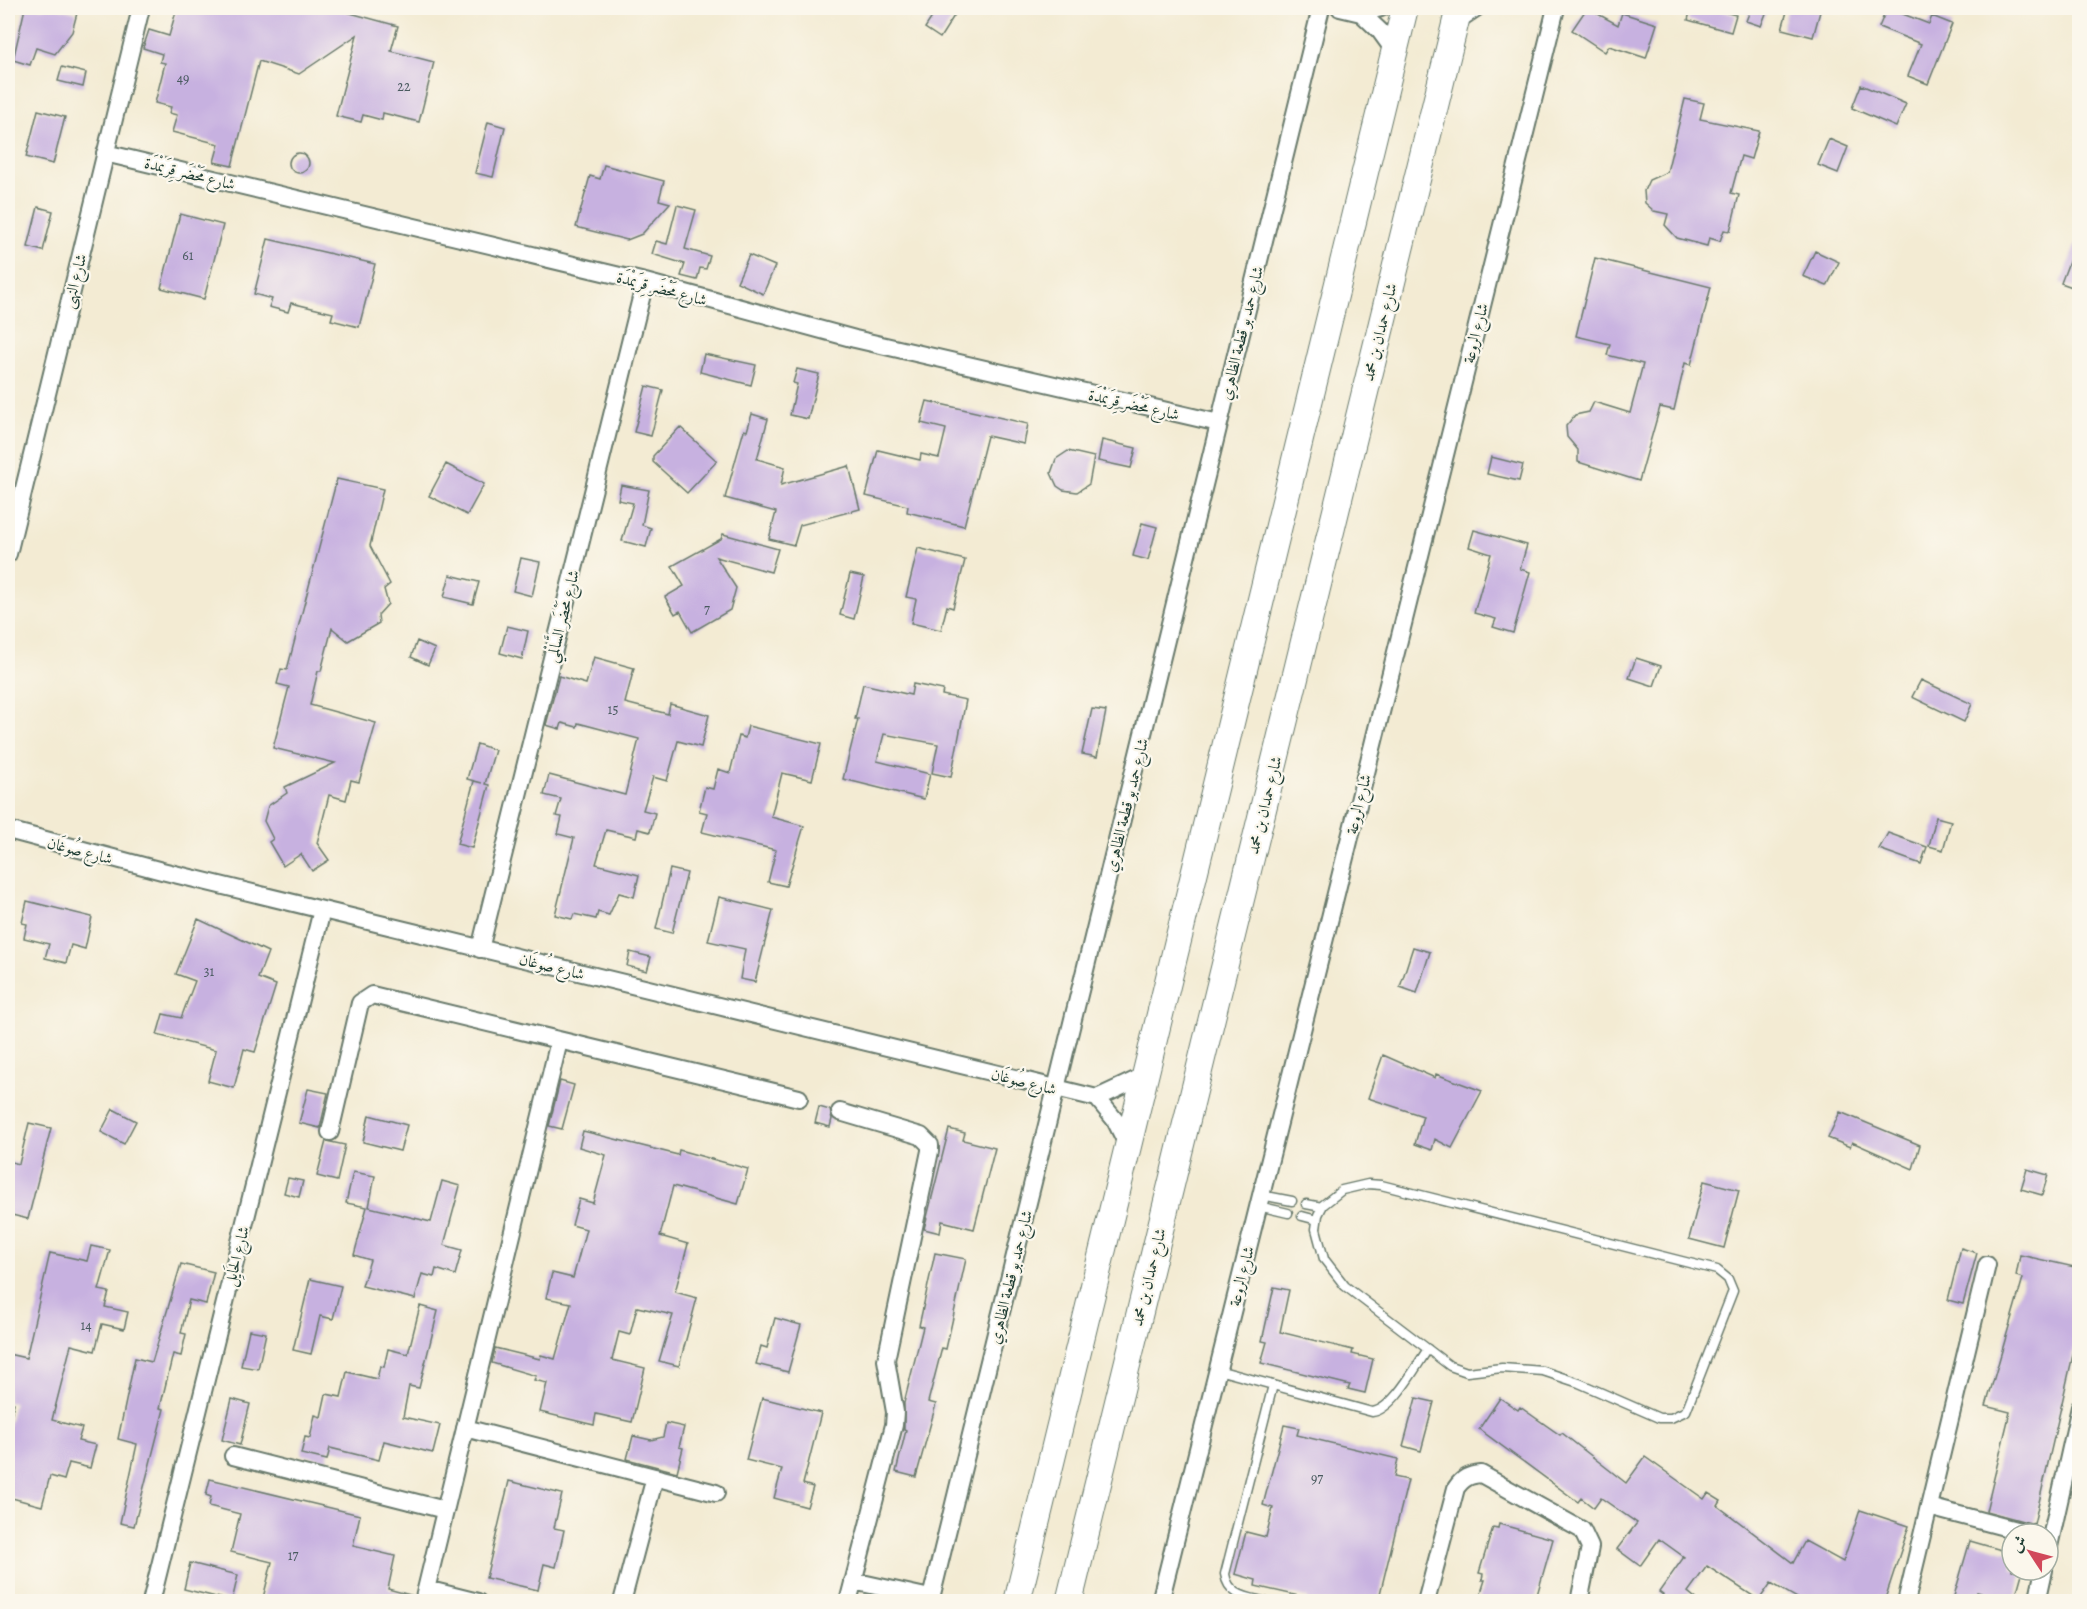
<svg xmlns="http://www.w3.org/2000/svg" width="2087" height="1609" font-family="Alegreya,Amiri,serif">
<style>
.building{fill:#c7b1e0}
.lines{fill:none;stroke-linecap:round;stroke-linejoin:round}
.lane-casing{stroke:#697a6c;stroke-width:11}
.street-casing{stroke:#697a6c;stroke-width:20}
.primary-casing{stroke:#697a6c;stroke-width:28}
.lane{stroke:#fff;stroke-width:8}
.street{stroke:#fff;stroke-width:16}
.primary{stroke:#fff;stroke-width:26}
.labels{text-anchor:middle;stroke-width:4.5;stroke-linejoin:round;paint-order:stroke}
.number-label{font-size:14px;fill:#495a5f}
.street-label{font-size:16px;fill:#1f3d34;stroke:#fbf7ec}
</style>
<rect width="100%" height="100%" fill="#fbf7ec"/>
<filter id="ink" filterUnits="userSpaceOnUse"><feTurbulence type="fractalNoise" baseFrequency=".0167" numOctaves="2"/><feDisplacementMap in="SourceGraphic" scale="12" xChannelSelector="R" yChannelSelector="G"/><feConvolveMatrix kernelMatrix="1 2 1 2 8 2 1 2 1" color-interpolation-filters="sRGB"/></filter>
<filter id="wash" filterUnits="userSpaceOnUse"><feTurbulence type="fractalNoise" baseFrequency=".008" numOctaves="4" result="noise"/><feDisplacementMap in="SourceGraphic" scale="24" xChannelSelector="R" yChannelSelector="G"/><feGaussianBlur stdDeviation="1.35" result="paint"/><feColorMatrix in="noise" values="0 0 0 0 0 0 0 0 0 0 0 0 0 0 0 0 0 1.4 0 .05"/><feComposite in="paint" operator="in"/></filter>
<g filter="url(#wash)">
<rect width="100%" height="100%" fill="#f3ebd3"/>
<g id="blocks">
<!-- building -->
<path class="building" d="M 25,8 L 58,8 L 77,13 L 72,32 L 55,54 L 36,48 L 30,65 L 13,60 Z
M 177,8 L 332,8 L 398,26 L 391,51 L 434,62 L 419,122 L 383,113 L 382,120 L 363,115 L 361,122 L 336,116 L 357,35 L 299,74 L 259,61 L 232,166 L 214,162 L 219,144 L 172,132 L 177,115 L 169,113 L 171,107 L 155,103 L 165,63 L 160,62 L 162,54 L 143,48 L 149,30 L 169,36 Z
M 938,8 L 959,8 L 940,38 L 925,28 Z
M 1587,8 L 1618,25 L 1622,13 L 1657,24 L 1646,58 L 1609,46 L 1605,52 L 1572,30 Z
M 1691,8 L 1709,8 L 1736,15 L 1731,32 L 1688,20 Z
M 1751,8 L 1767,11 L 1761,26 L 1746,21 Z
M 1788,8 L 1821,8 L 1813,37 L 1782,29 Z
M 1887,8 L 1929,24 L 1932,16 L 1952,24 L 1928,84 L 1908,76 L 1921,44 L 1879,27 Z
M 62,67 L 86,73 L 83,87 L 58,81 Z
M 1861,85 L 1906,104 L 1896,127 L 1852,108 Z
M 1685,99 L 1704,103 L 1700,119 L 1759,131 L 1751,159 L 1741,156 L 1731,193 L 1739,195 L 1730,231 L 1724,230 L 1720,241 L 1709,238 L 1707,246 L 1677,238 L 1665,225 L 1668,214 L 1654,211 L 1645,203 L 1644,191 L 1649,180 L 1667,172 Z
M 38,110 L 65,117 L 53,164 L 26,157 Z
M 488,122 L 505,127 L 493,177 L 475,173 Z
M 1829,139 L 1848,147 L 1838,173 L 1818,165 Z
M289 163a10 10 0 1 1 20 0a10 10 0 1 1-20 0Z
M 604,165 L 664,181 L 659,200 L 670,203 L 642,234 L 627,240 L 576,227 L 590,176 L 600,179 Z
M 677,205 L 696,210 L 685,249 L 710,256 L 706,269 L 700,268 L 697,280 L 681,276 L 685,264 L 652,254 L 656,241 L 667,244 Z
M 38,207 L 53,211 L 43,251 L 28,247 Z
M 180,214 L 223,225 L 204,299 L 161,288 Z
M 2078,238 L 2079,276 L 2075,288 L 2061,283 Z
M 268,239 L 375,264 L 359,327 L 331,320 L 333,313 L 291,303 L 288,312 L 269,307 L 272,299 L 254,294 Z
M 1815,251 L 1839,262 L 1827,286 L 1803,276 Z
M 749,255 L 775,266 L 763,294 L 737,282 Z
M 1595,258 L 1711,287 L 1691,365 L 1685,363 L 1674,410 L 1660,407 L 1639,481 L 1578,462 L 1578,450 L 1567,437 L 1566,426 L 1575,415 L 1589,412 L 1594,402 L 1630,413 L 1643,364 L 1607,355 L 1610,344 L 1576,336 Z
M 704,354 L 756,365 L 751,385 L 700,372 Z
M 797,369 L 819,374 L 808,419 L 790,415 L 797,384 L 793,383 Z
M 646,386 L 663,390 L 651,436 L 634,432 Z
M 927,401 L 1028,424 L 1024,444 L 987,436 L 964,526 L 907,512 L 908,506 L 866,496 L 878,450 L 920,460 L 921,454 L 939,458 L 946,429 L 921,423 Z
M 752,414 L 768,419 L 757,459 L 785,467 L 781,485 L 849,466 L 860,509 L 800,525 L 794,545 L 769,539 L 776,512 L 725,498 L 744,430 L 747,431 Z
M 680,427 L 717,461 L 687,493 L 653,462 L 653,456 Z
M 1102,440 L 1136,448 L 1131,468 L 1098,461 Z
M 1068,451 L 1094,457 L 1089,484 L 1077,492 L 1063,490 L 1057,486 L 1051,473 L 1056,459 Z
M 1491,457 L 1523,465 L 1519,481 L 1487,474 Z
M 446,464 L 484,484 L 467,515 L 429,496 Z
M 337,479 L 383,489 L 370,546 L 390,584 L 384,589 L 388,604 L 378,615 L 379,623 L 348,641 L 332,628 L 321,671 L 318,671 L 310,705 L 376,723 L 359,782 L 351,780 L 346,800 L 329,795 L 317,843 L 329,860 L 312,871 L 301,854 L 283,866 L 269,842 L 273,839 L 264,821 L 268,806 L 287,793 L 285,787 L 335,763 L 273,748 L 289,687 L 277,684 L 281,669 L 287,670 Z
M 621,485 L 649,490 L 642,525 L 651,528 L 646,547 L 622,541 L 633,503 L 618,500 Z
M 1142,523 L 1157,527 L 1148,560 L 1133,556 Z
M 1474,530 L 1527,545 L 1520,569 L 1530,572 L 1513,633 L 1493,627 L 1496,619 L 1474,613 L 1491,554 L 1469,547 Z
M 723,534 L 778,549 L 771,572 L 716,557 L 736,588 L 730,610 L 692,632 L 680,611 L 675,614 L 665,597 L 684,586 L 672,566 L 721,539 Z
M 918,548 L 965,560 L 953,608 L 947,606 L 941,630 L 911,623 L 916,599 L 906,597 Z
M 521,558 L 540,562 L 532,596 L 513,591 Z
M 850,574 L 864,577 L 854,619 L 840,615 Z
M 450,575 L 479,582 L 473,604 L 444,597 Z
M 507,626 L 528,631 L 522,659 L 500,653 Z
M 417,641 L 435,649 L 428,665 L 411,657 Z
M 594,657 L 634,668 L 625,703 L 668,714 L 670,704 L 709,715 L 701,747 L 678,741 L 667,781 L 653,777 L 643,810 L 655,813 L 650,832 L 638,829 L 636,837 L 606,830 L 596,864 L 639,875 L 634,897 L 619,893 L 609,915 L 598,912 L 596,919 L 574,914 L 572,919 L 555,915 L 574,838 L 558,834 L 562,817 L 556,816 L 561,799 L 544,795 L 549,775 L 625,795 L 639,739 L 578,723 L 577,727 L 562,723 L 560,729 L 546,725 L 559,676 L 586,684 Z
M 1636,658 L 1661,666 L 1654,686 L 1629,678 Z
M 1921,680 L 1972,704 L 1964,722 L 1912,697 Z
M 863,684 L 911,695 L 913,684 L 943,690 L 942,695 L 966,700 L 951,777 L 932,773 L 938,744 L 884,734 L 877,761 L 930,774 L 924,799 L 843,779 L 858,719 L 855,719 Z
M 1092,709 L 1106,711 L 1097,757 L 1082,754 Z
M 748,726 L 821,744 L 812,780 L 782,773 L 771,817 L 804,826 L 786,886 L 768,882 L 776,850 L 702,832 L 707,813 L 699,811 L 705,787 L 713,789 L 718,769 L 730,773 L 739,736 L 745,738 Z
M 477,744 L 495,750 L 485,784 L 489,785 L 472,848 L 457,844 L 474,781 L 482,783 L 467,779 Z
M 1936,817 L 1951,821 L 1943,850 L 1929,846 Z
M 1888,833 L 1927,847 L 1921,864 L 1879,849 Z
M 670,869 L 687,873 L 672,933 L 656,929 Z
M 719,897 L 773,910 L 755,982 L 740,979 L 745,949 L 708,941 Z
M 27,901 L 92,917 L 85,949 L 71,945 L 66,963 L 45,958 L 49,944 L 24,938 L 27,924 L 22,923 Z
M 198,919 L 268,952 L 258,978 L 276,985 L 255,1052 L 244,1049 L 234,1088 L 208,1081 L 216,1050 L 157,1035 L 163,1014 L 181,1018 L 195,981 L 176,974 Z
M 1413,947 L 1430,952 L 1417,993 L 1400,987 Z
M 630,952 L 651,957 L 647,971 L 627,966 Z
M 1383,1055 L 1435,1078 L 1436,1074 L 1482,1091 L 1452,1148 L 1435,1139 L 1432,1150 L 1415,1144 L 1423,1116 L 1368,1098 Z
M 560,1081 L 574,1085 L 562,1129 L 549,1126 Z
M 308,1089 L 328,1093 L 320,1128 L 299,1123 Z
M 819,1107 L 830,1110 L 832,1119 L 830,1127 L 815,1123 Z
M 113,1109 L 136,1121 L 124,1144 L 101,1132 Z
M 1840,1112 L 1920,1145 L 1913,1169 L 1852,1142 L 1850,1147 L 1828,1138 Z
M 369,1115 L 407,1125 L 400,1151 L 363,1142 Z
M 29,1123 L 51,1128 L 28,1219 L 8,1214 L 8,1161 L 19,1164 Z
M 949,1129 L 965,1133 L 963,1140 L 995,1148 L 974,1229 L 942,1221 L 940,1233 L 924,1229 Z
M 583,1131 L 678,1155 L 679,1150 L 748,1169 L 738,1204 L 673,1186 L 660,1236 L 688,1244 L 675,1292 L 697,1298 L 679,1366 L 659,1361 L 673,1315 L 637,1307 L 630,1335 L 619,1332 L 612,1360 L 645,1368 L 632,1422 L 596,1414 L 594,1425 L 540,1412 L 547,1383 L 534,1380 L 536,1376 L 492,1363 L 495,1348 L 540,1359 L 541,1355 L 555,1359 L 571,1303 L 546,1298 L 552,1273 L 573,1278 L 586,1229 L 572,1225 L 579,1199 L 593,1203 L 606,1155 L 579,1147 Z
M 326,1141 L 345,1145 L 337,1181 L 317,1176 Z
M 2027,1169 L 2048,1175 L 2042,1195 L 2021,1189 Z
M 353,1172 L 375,1176 L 369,1207 L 431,1222 L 442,1181 L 460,1186 L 444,1245 L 462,1250 L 455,1275 L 436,1269 L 434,1277 L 422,1274 L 415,1299 L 362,1286 L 370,1260 L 354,1255 L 367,1207 L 346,1203 Z
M 288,1178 L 303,1181 L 299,1197 L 284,1193 Z
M 1704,1181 L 1739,1190 L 1724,1248 L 1689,1239 Z
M 91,1246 L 110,1250 L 99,1290 L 109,1292 L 105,1307 L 128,1312 L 124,1329 L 102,1324 L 95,1351 L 71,1345 L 52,1420 L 82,1428 L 78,1441 L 96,1445 L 90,1468 L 69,1463 L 64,1480 L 50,1476 L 42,1506 L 8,1497 L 8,1428 L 14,1403 L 8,1402 L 8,1354 L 26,1358 L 50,1253 L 87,1261 Z
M 1961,1248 L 1977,1253 L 1963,1304 L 1948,1300 Z
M 935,1253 L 966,1259 L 946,1349 L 942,1348 L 928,1402 L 936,1404 L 916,1477 L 896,1472 L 906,1430 L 904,1429 L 904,1403 L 923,1327 L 919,1326 Z
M 2020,1255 L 2079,1268 L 2079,1329 L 2034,1524 L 1986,1511 L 2010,1412 L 1986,1406 L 2023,1278 L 2016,1276 Z
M 181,1264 L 214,1272 L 206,1304 L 189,1300 L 181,1333 L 186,1334 L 181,1356 L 173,1354 L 160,1408 L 164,1409 L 134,1526 L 120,1523 L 137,1444 L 118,1439 L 135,1358 L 152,1362 Z
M 310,1279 L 341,1286 L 333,1319 L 320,1316 L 311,1354 L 293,1350 Z
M 1274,1287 L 1289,1290 L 1280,1332 L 1353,1350 L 1352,1354 L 1373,1359 L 1365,1393 L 1348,1389 L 1350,1385 L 1261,1363 L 1267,1342 L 1262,1341 Z
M 420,1306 L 438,1311 L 419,1388 L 409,1386 L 403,1417 L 440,1425 L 433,1453 L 384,1441 L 379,1460 L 330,1448 L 327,1460 L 301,1454 L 305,1437 L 310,1438 L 315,1415 L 321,1417 L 326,1394 L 341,1397 L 347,1372 L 377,1379 L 380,1366 L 384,1367 L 388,1349 L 408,1354 Z
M 775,1318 L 801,1325 L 788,1372 L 756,1364 L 761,1346 L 767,1348 Z
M 249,1330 L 266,1333 L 258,1369 L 241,1366 Z
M 762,1398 L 821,1413 L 803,1484 L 813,1487 L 807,1507 L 774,1498 L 782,1469 L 746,1460 Z
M 1416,1398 L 1434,1402 L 1421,1451 L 1403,1446 Z
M 1500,1398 L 1518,1410 L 1520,1407 L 1560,1435 L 1562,1433 L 1626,1483 L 1645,1457 L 1704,1499 L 1708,1493 L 1721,1501 L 1718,1506 L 1793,1563 L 1805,1541 L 1843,1562 L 1860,1510 L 1909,1526 L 1884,1602 L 1804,1602 L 1771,1583 L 1759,1600 L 1707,1566 L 1688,1592 L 1700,1602 L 1657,1602 L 1663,1595 L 1659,1592 L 1684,1557 L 1659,1539 L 1640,1566 L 1617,1549 L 1637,1523 L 1601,1498 L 1594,1508 L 1581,1498 L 1578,1502 L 1479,1429 Z
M 232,1399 L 250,1404 L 240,1445 L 222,1440 Z
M 666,1423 L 684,1427 L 679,1447 L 683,1448 L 677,1472 L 627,1459 L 633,1436 L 651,1440 L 663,1437 Z
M 1284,1425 L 1299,1428 L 1297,1435 L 1398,1459 L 1394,1477 L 1408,1480 L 1378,1602 L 1308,1602 L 1308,1598 L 1255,1586 L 1256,1580 L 1235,1574 L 1246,1532 L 1266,1537 L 1273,1508 L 1263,1505 Z
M 210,1479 L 360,1515 L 353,1546 L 395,1556 L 388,1589 L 414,1596 L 413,1602 L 262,1602 L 272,1562 L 231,1552 L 240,1514 L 209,1506 L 211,1497 L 206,1495 Z
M 509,1481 L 562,1494 L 554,1528 L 564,1530 L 556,1567 L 544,1564 L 538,1590 L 486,1578 Z
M 1499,1524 L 1553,1539 L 1535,1602 L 1478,1602 L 1485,1580 L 1482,1580 L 1483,1574 L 1479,1573 L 1493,1527 L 1498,1528 Z
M 1970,1541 L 2012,1553 L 2012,1570 L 2023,1570 L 2014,1602 L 1977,1592 L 1974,1602 L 1954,1596 Z
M 190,1563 L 238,1575 L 232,1601 L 184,1589 Z"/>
</g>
</g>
<g filter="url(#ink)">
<use href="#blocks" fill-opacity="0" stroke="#697a6c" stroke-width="1.5"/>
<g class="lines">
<!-- lane casing -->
<g class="lane-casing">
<path id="lane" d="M 1368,1184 L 1381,1185 L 1717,1270 L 1728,1279 L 1733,1291 L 1686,1411 L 1671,1418 L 1659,1418 L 1579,1383 L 1543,1371 L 1502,1368 L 1467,1372 L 1450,1366 L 1345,1286 L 1324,1259 L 1316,1229 L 1318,1215 L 1323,1205 L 1342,1190 Z
M 1261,1195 L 1292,1201
M 1306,1204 L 1322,1207
M 1258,1206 L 1288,1213
M 1302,1216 L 1317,1220
M 1218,1370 L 1372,1412 C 1393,1410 1416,1366 1428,1349
M 1266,1602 C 1248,1597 1228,1596 1225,1574 L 1273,1385"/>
</g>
<!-- street casing -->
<g class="street-casing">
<path id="street" d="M 1340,8 L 1361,13 L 1381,8
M 1361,13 L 1380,31 L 1396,53
M 1455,22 L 1476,8
M 105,153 L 645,282 L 855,339 L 1219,423
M 8,554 L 141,8
M 8,830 L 162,871 L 1097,1098 L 1115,1120 L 1128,1146
M 480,949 L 645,282
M 1097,1098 L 1144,1076
M 840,1112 L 921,1136 L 930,1145 L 930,1151 L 886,1360 L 895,1412 L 894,1425 L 848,1602
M 330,1132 L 360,1003 L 372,995 L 799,1098
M 465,1428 L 716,1493
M 233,1456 L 445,1510
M 1929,1507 L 2031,1534
M 2048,1551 L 2080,1407
M 853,1581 L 930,1598
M 426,1589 L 478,1602
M 151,1602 L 322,910
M 423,1602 L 559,1041
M 622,1602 L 655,1477
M 930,1602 L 1321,8
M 1160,1602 L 1556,8
M 1426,1602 L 1456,1488 C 1463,1478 1469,1475 1481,1474 L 1582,1530 L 1590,1547 L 1579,1602
M 1906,1602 L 1987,1265
M 2037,1602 L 2044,1570"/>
</g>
<!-- primary casing -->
<g class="primary-casing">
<path id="primary" d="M 1017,1602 L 1405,8
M 1069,1602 L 1459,8"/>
</g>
<!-- lane -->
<use href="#lane" class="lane"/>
<!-- street -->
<use href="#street" class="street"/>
<!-- primary -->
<use href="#primary" class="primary"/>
</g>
</g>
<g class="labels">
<!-- number labels -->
<g class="number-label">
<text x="183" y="83">49</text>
<text x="404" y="91">22</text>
<text x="188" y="260">61</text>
<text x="707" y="614">7</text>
<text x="613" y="714">15</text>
<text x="209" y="976">31</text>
<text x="86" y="1330">14</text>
<text x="1317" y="1483">97</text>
<text x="293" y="1560">17</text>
</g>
<!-- street labels -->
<g class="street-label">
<text transform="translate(190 173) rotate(14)" y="6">شارع مَحْضَر قِرَيمْدَة</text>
<text transform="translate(74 281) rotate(-76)" y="6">شارع النهى</text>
<text transform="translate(662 288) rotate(15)" y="6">شارع مَحْضَر قِرَيمْدَة</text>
<text transform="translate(1379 332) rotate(-76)" y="6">شارع حمدان بن محمد</text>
<text transform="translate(1241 333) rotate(-76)" y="6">شارع حمد بو قطعة الظاهري</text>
<text transform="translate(1475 333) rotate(-76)" y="6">شارع الروعة</text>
<text transform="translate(1134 404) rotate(13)" y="6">شارع مَحْضَر قِرَيمْدَة</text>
<text transform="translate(562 616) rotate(-76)" y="6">شارع مَحْضَر السَّالْمي</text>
<text transform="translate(1358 804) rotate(-76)" y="6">شارع الروعة</text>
<text transform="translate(1126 805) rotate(-76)" y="6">شارع حمد بو قطعة الظاهري</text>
<text transform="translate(1264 805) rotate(-76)" y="6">شارع حمدان بن محمد</text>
<text transform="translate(80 850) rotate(15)" y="6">شارع صُوغَان</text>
<text transform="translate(552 966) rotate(14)" y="6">شارع صُوغَان</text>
<text transform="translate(1024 1081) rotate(14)" y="6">شارع صُوغَان</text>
<text transform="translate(236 1256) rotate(-76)" y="6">شارع الحَايِل</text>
<text transform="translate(1241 1276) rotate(-76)" y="6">شارع الروعة</text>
<text transform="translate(1010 1277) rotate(-76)" y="6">شارع حمد بو قطعة الظاهري</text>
<text transform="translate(1148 1277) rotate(-76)" y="6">شارع حمدان بن محمد</text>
</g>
</g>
<!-- margin -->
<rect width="2087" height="1609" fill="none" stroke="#fbf7ec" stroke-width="30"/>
<!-- north arrow -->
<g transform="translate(2030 1552) rotate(306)"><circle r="28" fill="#fbf7ec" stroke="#a3ada2" stroke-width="1.5"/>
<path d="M0-4.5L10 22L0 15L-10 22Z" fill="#d1495b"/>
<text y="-9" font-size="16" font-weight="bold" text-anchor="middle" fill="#1f3d34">ش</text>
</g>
</svg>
